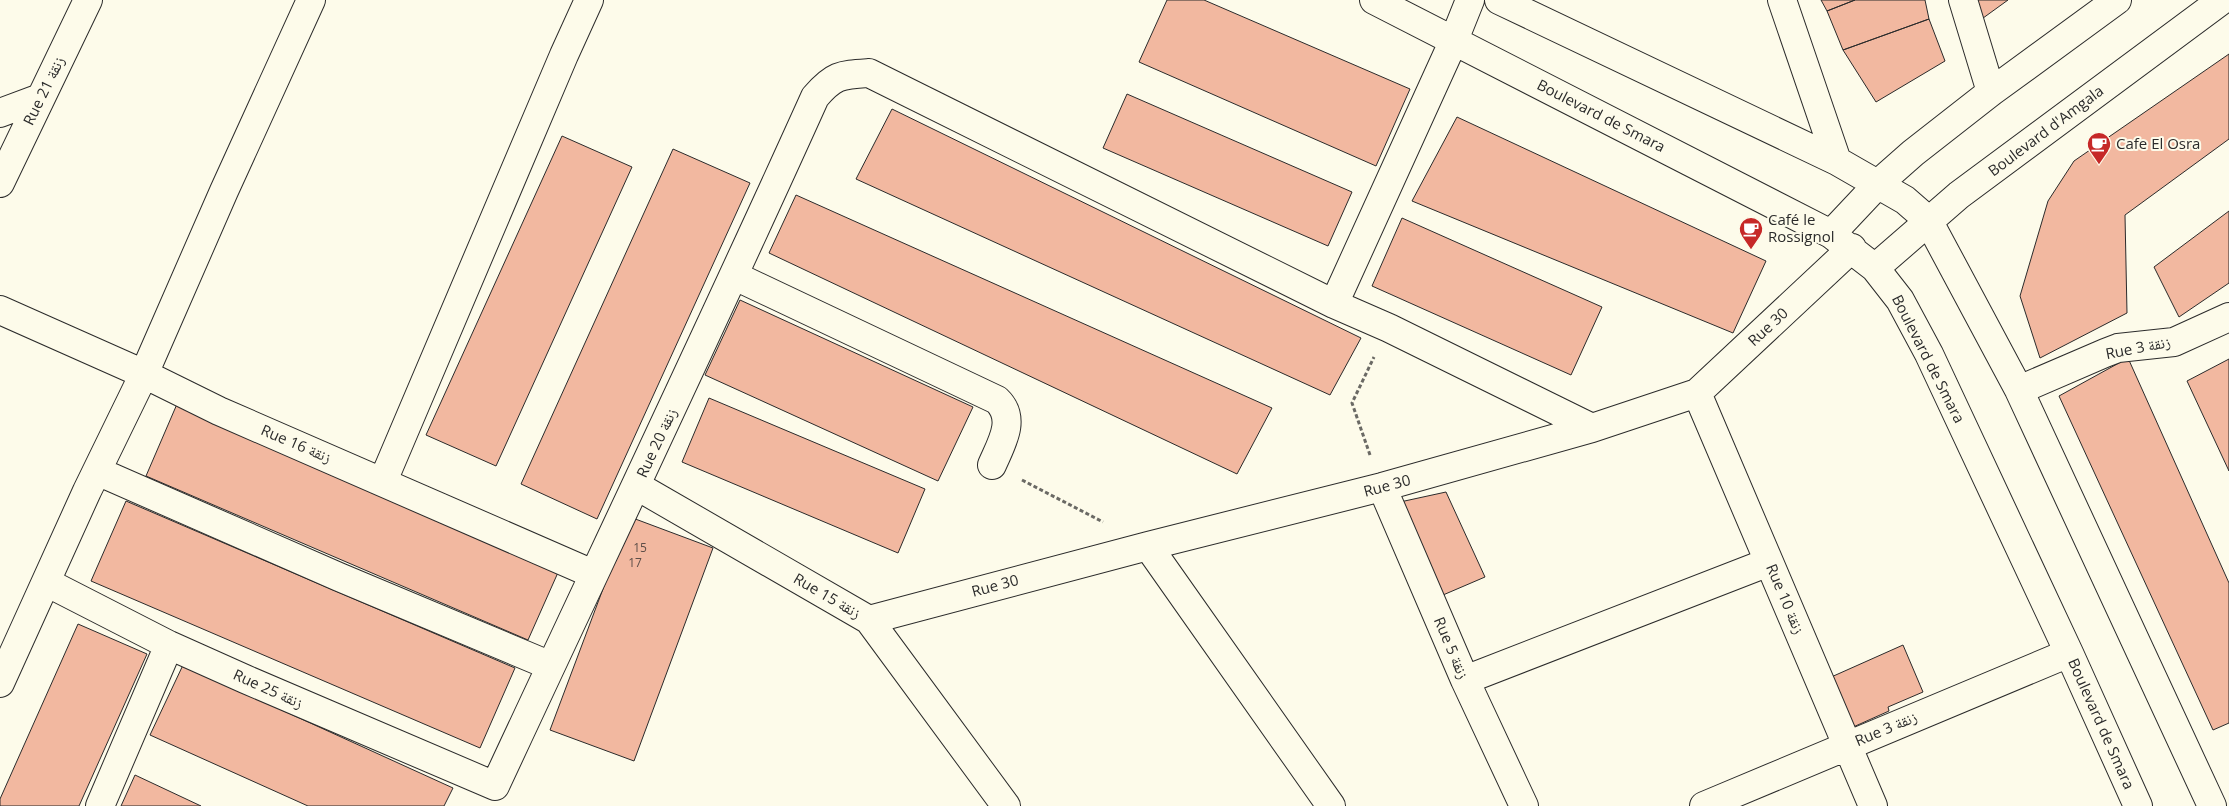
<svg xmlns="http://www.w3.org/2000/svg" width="2229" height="806" font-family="'Open Sans','Noto Naskh Arabic',sans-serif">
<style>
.building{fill:#f2b8a0;stroke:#2b2b2b}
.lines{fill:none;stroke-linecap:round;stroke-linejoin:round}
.minor-casing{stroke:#2b2b2b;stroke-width:30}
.path{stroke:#6a6964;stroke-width:3;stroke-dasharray:4 2.5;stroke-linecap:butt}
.minor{stroke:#fdfbea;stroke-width:28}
.labels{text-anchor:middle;stroke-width:4;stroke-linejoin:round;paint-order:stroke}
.number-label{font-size:12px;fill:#5d4e48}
.street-label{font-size:15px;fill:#2b2b2b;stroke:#fdfbea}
.poi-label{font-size:15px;fill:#2b2b2b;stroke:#fdfbea;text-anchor:start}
</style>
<rect width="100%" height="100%" fill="#fdfbea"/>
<!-- building -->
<path class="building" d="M 1167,0 L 1204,0 L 1410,89 L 1376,166 L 1139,62 Z
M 1821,0 L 1855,0 L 1827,11 Z
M 1855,0 L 1925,0 L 1929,19 L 1843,50 L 1827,11 Z
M 1970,0 L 2008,0 L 1979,21 Z
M 1929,19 L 1945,61 L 1876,102 L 1843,50 Z
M 2229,54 L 2229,139 L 2125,215 L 2127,313 L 2040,358 L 2020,296 L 2048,201 L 2074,161 Z
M 1127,94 L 1352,192 L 1328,246 L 1103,148 Z
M 892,109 L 1361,338 L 1330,395 L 856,179 Z
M 1457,117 L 1766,261 L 1733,333 L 1412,201 Z
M 562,136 L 632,167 L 496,466 L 426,435 Z
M 673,149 L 750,183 L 597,519 L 521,484 Z
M 796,195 L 1272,408 L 1237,474 L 769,253 Z
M 2229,211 L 2229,283 L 2179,317 L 2154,267 Z
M 1402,218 L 1602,307 L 1571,375 L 1372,286 Z
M 740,300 L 973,407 L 938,481 L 705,375 Z
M 2128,358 L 2229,583 L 2229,723 L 2213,730 L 2059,396 Z
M 2229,359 L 2229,471 L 2187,381 Z
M 709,398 L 925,489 L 898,553 L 682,462 Z
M 177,404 L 560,568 L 528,640 L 146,476 Z
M 1446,492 L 1485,577 L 1443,595 L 1400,502 Z
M 126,501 L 515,668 L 480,748 L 91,581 Z
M 630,517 L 713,548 L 634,761 L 550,730 Z
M 78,624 L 147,654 L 79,806 L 0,806 L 0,799 Z
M 1903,645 L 1923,692 L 1888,707 L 1889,711 L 1851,728 L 1829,678 Z
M 183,665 L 453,788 L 444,806 L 308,806 L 150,735 Z
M 135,775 L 201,806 L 121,806 Z"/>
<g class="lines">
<!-- minor casing -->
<g class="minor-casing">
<path id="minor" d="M 1374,0 L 1831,234 L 1875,268 L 1900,300 L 1929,354 L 2069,653 L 2138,806
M 1499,0 L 1837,161 L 1905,200 L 1928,220 L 2019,390 L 2212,806
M 1782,0 L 1837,161
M 1963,0 L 1991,92
M 0,113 L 40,98
M 0,183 L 88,0
M 1831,234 L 1879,183 L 1913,153 L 1991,92 L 2117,0
M 1875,268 L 1959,195 L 2222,0
M 735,276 L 997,400 C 1017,419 1001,444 992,465
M 1334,304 L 1454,40 L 1470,0
M 0,310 L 144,374 L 219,411 L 593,574
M 2019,390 L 2105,353 L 2118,348 L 2174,342 L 2229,317
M 1697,393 L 1873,806
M 97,471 L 339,577 L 551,666
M 383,481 L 564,55 L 589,0
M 637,486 L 869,620 L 1006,806
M 1382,487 L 1465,680 L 1524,806
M 1148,546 L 1331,806
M 46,582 L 169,645 L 245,679 L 495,786 C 602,556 711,328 815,97 C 834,75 840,75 869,73 L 1334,304 L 1389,328 L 1592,428
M 869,620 L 1148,546 L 1382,487 L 1592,428 L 1697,393 L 1852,248
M 1465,680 L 1769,562
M 0,683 L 87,491 L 144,374 L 224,191 L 311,0
M 100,806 L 169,645
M 1704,806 L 2069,653"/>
</g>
<!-- path -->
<path class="path" d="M 1370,455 L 1352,403 L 1374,357
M 1022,480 L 1103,522"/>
<!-- minor -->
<use href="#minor" class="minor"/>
</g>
<!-- icons -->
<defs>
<g id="cafe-pin" transform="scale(1.25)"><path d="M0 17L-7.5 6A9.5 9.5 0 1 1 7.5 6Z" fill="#c62828" stroke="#fdfbea"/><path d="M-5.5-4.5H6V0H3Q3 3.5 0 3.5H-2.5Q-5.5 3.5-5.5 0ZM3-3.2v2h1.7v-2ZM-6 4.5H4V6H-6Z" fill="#fff"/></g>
</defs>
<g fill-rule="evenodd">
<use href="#cafe-pin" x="2099" y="144"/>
<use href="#cafe-pin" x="1751" y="229"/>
</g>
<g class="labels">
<!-- number labels -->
<g class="number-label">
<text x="640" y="552">15</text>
<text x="635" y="567">17</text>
</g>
<!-- street labels -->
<g class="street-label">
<text transform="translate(44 91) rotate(-64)" y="5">Rue 21 زنقة</text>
<text transform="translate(1601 116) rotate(27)" y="5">Boulevard de Smara</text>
<text transform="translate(2046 131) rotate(-37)" y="5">Boulevard d'Amgala</text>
<text transform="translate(1768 327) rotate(-43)" y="5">Rue 30</text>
<text transform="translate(2138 348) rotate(-11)" y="5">Rue 3 زنقة</text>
<text transform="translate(1928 359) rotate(63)" y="5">Boulevard de Smara</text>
<text transform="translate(657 443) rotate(-65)" y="5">Rue 20 زنقة</text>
<text transform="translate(296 444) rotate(23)" y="5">Rue 16 زنقة</text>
<text transform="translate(1387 486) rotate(-15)" y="5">Rue 30</text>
<text transform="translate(995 586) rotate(-15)" y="5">Rue 30</text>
<text transform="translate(827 596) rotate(30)" y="5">Rue 15 زنقة</text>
<text transform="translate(1785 599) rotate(67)" y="5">Rue 10 زنقة</text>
<text transform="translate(1451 648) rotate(67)" y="5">Rue 5 زنقة</text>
<text transform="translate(268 689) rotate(24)" y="5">Rue 25 زنقة</text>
<text transform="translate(2101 724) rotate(66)" y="5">Boulevard de Smara</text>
<text transform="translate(1886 729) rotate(-23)" y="5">Rue 3 زنقة</text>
</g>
<!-- poi labels -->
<g class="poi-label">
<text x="2116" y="149">Cafe El Osra</text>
<text x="1768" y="225">Café le<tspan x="1768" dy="17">Rossignol</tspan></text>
</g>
</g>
</svg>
